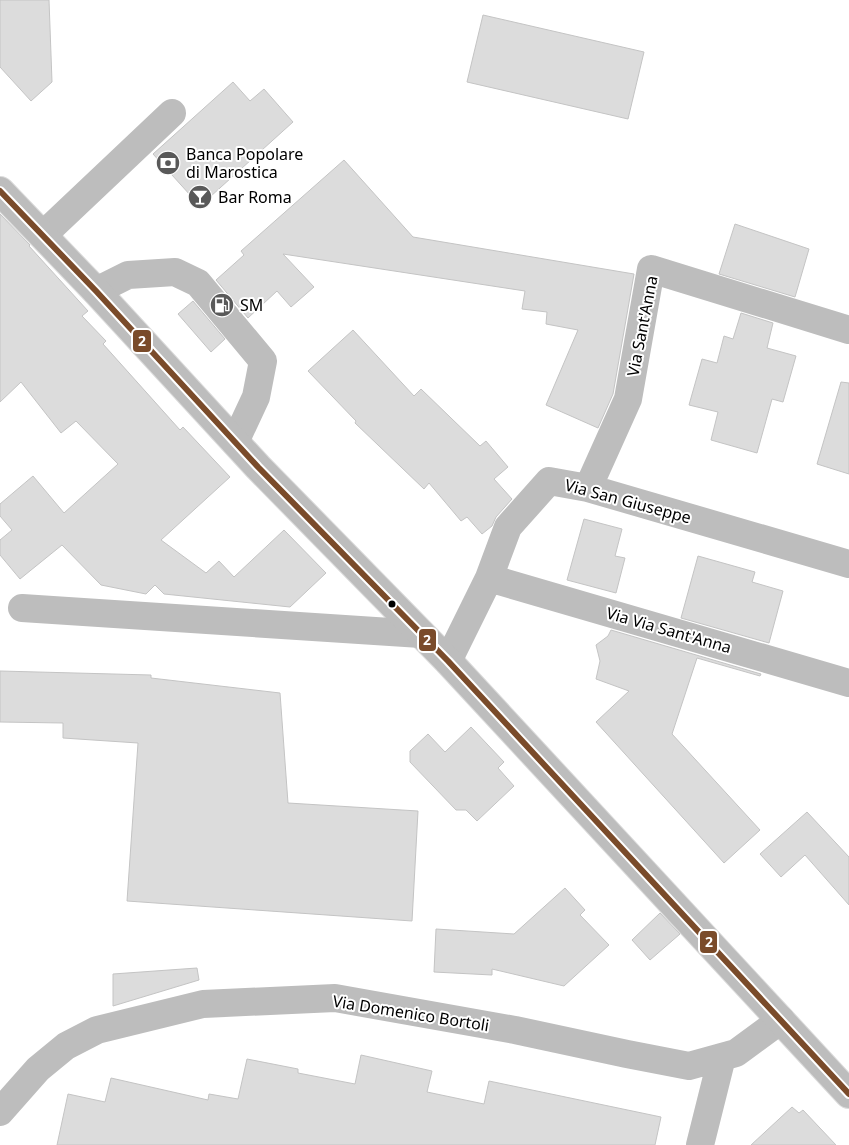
<svg xmlns="http://www.w3.org/2000/svg" width="849" height="1145" font-family="'Noto Sans',sans-serif">
<style>
.building{fill:#dcdcdc;stroke:#c4c4c4}
.lines{fill:none;stroke-linecap:round;stroke-linejoin:round}
.major-casing{stroke:#dbdbdb;stroke-width:30}
.minor{stroke:#bdbdbd;stroke-width:28}
.major{stroke:#bdbdbd;stroke-width:28}
.bus-1-casing{stroke:#fff;stroke-width:10}
.bus-1{stroke:#7a4b2a;stroke-width:6}
.bus-dot{fill:#000;stroke:#fff;stroke-width:2}
.labels{text-anchor:middle;stroke-width:4;stroke-linejoin:round;paint-order:stroke}
.poi-label{font-size:16px;fill:#000;stroke:#fff;text-anchor:start}
.street-label{font-size:16px;fill:#000;stroke:#fff}
.line-badge{stroke:#fff;stroke-width:2}
.badge-label{font-size:14px;text-anchor:middle;font-weight:bold;fill:#fff}
</style>
<rect width="100%" height="100%" fill="#fff"/>
<!-- building -->
<path class="building" d="M 0,0 L 49,0 L 52,82 L 31,101 L 0,67 Z
M 483,15 L 644,52 L 628,119 L 467,82 Z
M 233,82 L 250,101 L 264,89 L 293,122 L 200,206 L 153,154 Z
M 344,160 L 413,237 L 634,274 L 613,394 L 598,428 L 546,405 L 578,330 L 546,324 L 547,312 L 522,309 L 525,291 L 283,254 L 314,287 L 291,307 L 277,291 L 248,318 L 216,280 L 244,255 L 241,251 Z
M 0,214 L 30,245 L 29,246 L 88,311 L 82,316 L 106,341 L 103,344 L 180,430 L 183,427 L 230,477 L 161,540 L 206,573 L 219,561 L 234,577 L 284,530 L 326,573 L 290,607 L 164,594 L 155,585 L 146,594 L 101,585 L 62,545 L 20,579 L 0,555 L 0,540 L 12,530 L 0,516 L 0,504 L 33,476 L 64,513 L 118,464 L 76,421 L 61,433 L 21,382 L 0,402 Z
M 735,224 L 809,249 L 795,297 L 719,274 Z
M 193,301 L 225,339 L 211,352 L 178,314 Z
M 741,313 L 773,323 L 767,348 L 796,356 L 783,402 L 772,399 L 757,453 L 711,440 L 718,412 L 689,405 L 702,359 L 717,363 L 724,336 L 733,339 Z
M 353,330 L 414,396 L 421,389 L 480,446 L 486,441 L 508,467 L 494,479 L 512,499 L 496,517 L 492,526 L 482,534 L 467,517 L 461,521 L 429,483 L 424,489 L 355,423 L 356,421 L 308,371 Z
M 841,382 L 849,383 L 849,474 L 817,464 Z
M 584,519 L 622,529 L 615,556 L 625,558 L 616,593 L 567,580 Z
M 698,556 L 755,572 L 752,582 L 783,591 L 769,643 L 681,618 Z
M 611,630 L 761,674 L 760,676 L 697,658 L 672,734 L 760,830 L 724,863 L 596,722 L 629,691 L 596,679 L 600,661 L 596,645 L 608,636 Z
M 0,671 L 151,675 L 151,678 L 280,693 L 288,803 L 418,811 L 412,921 L 127,901 L 138,743 L 63,738 L 63,723 L 0,722 Z
M 471,727 L 504,762 L 498,768 L 514,786 L 477,821 L 466,810 L 456,810 L 410,762 L 410,751 L 428,734 L 445,752 Z
M 807,812 L 849,857 L 849,905 L 805,855 L 781,877 L 760,854 Z
M 565,888 L 585,910 L 580,915 L 609,945 L 564,986 L 492,969 L 492,975 L 434,972 L 436,929 L 514,934 Z
M 660,913 L 680,934 L 650,960 L 632,940 Z
M 197,968 L 199,980 L 113,1006 L 113,974 Z
M 361,1055 L 432,1071 L 427,1092 L 484,1104 L 489,1081 L 661,1117 L 655,1145 L 57,1145 L 68,1094 L 105,1102 L 111,1078 L 208,1100 L 209,1094 L 238,1099 L 247,1059 L 298,1069 L 298,1073 L 355,1084 Z
M 792,1107 L 799,1113 L 803,1110 L 836,1145 L 751,1145 Z"/>
<g class="lines">
<!-- major casing -->
<g class="major-casing">
<path id="major" d="M 0,191 L 96,291 L 258,467 L 448,661 L 849,1094"/>
</g>
<!-- minor -->
<path class="minor" d="M 43,235 L 172,113
M 96,291 L 128,275 L 175,272 L 198,283 L 263,361 L 256,397 L 235,442
M 588,488 L 628,399 L 651,269 L 849,330
M 489,578 L 849,683
M 22,608 L 421,634
M 448,661 L 489,578 L 508,527 L 549,481 L 588,488 L 849,564
M 0,1112 L 38,1069 L 66,1046 L 97,1030 L 203,1004 L 335,998 L 515,1030 L 627,1054 L 689,1066 L 736,1053 L 781,1020
M 700,1145 L 722,1057"/>
<!-- major -->
<use href="#major" class="major"/>
<!-- bus-1 casing -->
<g class="bus-1-casing">
<path id="bus-1" d="M 0,191 L 96,291 L 258,467 L 448,661 L 849,1094"/>
</g>
<!-- bus-1 -->
<use href="#bus-1" class="bus-1"/>
</g>
<!-- icons -->
<defs>
<g id="bank-disc" transform="scale(1.25)"><circle r="9.5" fill="#595959" stroke="#fff"/><path d="M-6-4H6V4H-6ZM0-2.3a2.3 2.3 0 1 0 0 4.6a2.3 2.3 0 1 0 0-4.6Z" fill="#fff"/></g>
<g id="bar-disc" transform="scale(1.25)"><circle r="9.5" fill="#595959" stroke="#fff"/><path d="M-6-5H6L.8 .8V4.5H3.5V6h-7V4.5H-.8V.8Z" fill="#fff"/></g>
<g id="fuel-disc" transform="scale(1.25)"><circle r="9.5" fill="#595959" stroke="#fff"/><path d="M-5.5-6h7V0h2V4h1.3V-2.5L3-4.5l.8-.8L6-3V5H2.5V1h-1V6h-7ZM-4.2-4.7v3.2H.2V-4.7Z" fill="#fff"/></g>
</defs>
<g fill-rule="evenodd">
<use href="#bank-disc" x="168" y="163"/>
<use href="#bar-disc" x="200" y="197"/>
<use href="#fuel-disc" x="222" y="305"/>
</g>
<!-- markers -->
<circle class="bus-dot" cx="392" cy="604" r="4.5"/>
<g class="labels">
<!-- poi labels -->
<g class="poi-label">
<text x="186" y="160">Banca Popolare<tspan x="186" dy="18">di Marostica</tspan></text>
<text x="218" y="203">Bar Roma</text>
<text x="240" y="311">SM</text>
</g>
<!-- street labels -->
<g class="street-label">
<text transform="translate(642 326) rotate(-79)" y="6">Via Sant'Anna</text>
<text transform="translate(628 501) rotate(15)" y="6">Via San Giuseppe</text>
<text transform="translate(669 630) rotate(16)" y="6">Via Via Sant'Anna</text>
<text transform="translate(411 1013) rotate(9)" y="6">Via Domenico Bortoli</text>
</g>
</g>
<g class="line-badge">
<rect x="132" y="329" width="20" height="24" rx="5" fill="#7a4b2a"/>
<rect x="418" y="628" width="19" height="24" rx="5" fill="#7a4b2a"/>
<rect x="699" y="930" width="19" height="24" rx="5" fill="#7a4b2a"/>
</g>
<g class="badge-label">
<text x="142" y="346">2</text>
<text x="427" y="645">2</text>
<text x="709" y="947">2</text>
</g>
</svg>
